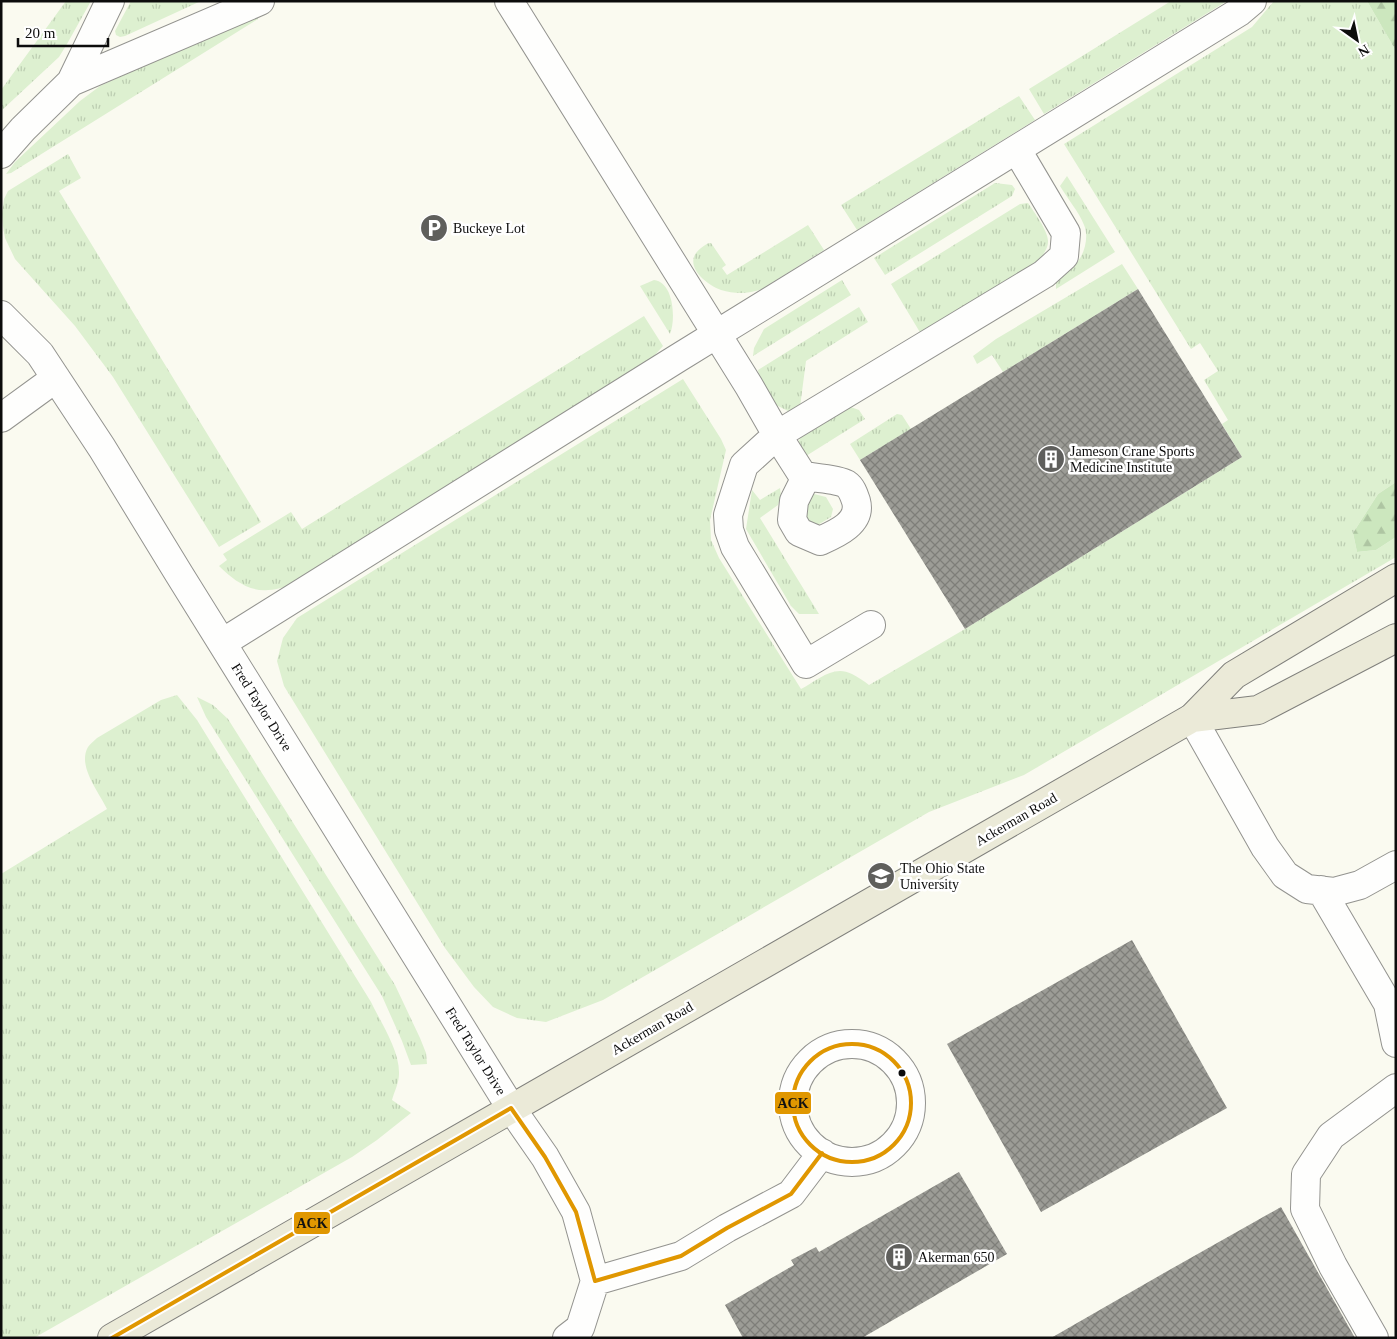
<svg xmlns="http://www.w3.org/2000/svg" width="1397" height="1339" font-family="'Times New Roman',serif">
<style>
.grass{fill:url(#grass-tufts)}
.forest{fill:url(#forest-firs)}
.building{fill:url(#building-cross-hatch)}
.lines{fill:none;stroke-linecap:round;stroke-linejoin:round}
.minor-casing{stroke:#93938f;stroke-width:30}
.major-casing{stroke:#80807c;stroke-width:30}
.minor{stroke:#fefefd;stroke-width:28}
.major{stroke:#ebead8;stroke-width:28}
.bus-1-casing{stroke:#fff;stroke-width:8}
.bus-1{stroke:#e09701;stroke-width:4}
.bus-dot{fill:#0c0c0c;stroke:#fff;stroke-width:2}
.labels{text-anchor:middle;stroke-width:5;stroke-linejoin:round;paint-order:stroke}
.poi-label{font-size:14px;fill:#0c0c0c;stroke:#fff;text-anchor:start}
.street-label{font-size:14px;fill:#0c0c0c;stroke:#fff}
.line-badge{stroke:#fff;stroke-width:2}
.pale-badge-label{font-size:14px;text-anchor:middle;font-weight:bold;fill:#111}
</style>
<defs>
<pattern id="grass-tufts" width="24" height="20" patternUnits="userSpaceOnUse" patternTransform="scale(1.25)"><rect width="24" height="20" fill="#ddf0d0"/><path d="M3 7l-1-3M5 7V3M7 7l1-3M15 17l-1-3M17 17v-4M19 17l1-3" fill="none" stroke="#bccdb1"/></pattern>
<pattern id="forest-firs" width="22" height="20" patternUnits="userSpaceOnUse" patternTransform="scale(1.25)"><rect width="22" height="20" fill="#cce7be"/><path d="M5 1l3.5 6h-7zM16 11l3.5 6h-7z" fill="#aec5a2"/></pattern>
<pattern id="building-cross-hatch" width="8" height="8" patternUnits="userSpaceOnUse" patternTransform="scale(1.25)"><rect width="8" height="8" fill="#9c9c96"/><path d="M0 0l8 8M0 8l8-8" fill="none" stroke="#7e7e79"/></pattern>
</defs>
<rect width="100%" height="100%" fill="#fafaf0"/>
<!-- grass -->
<path class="grass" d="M 66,1 L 91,1 L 67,44 L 59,57 L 1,111 L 1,90 Z
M 131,1 L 201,1 L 125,36 L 120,37 L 116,35 L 115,31 Z
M 1171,1 L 1227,1 L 1044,114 L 1029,89 Z
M 1274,1 L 1367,1 L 1396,51 L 1396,482 L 1378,494 L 1353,533 L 1357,552 L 1376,550 L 1396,537 L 1396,557 L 1024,775 L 929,812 L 603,1000 L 546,1022 L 517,1018 L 493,1007 L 474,987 L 445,948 L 284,686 L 277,661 L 283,638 L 297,618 L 683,379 L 721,439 L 726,450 L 710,520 L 711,540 L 719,558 L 801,689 C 817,681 833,664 852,674 C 858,677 864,681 869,685 L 965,629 L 1242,457 L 1222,424 L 1228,420 L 1204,380 L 1218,371 L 1200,343 L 1191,349 L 1064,144 L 1252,27 Z
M 256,15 L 258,19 L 11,173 L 6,174 L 15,162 L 80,101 L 100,86 Z
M 1019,96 L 1035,120 L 857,230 L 841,205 Z
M 68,154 L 81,178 L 59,191 L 261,522 L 219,547 L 113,377 L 75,326 L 15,259 L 5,238 L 3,226 L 2,214 L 4,199 L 8,191 Z
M 1067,176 L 1115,252 L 1056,289 C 1056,272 1061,275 1072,267 C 1083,260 1090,238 1084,225 C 1079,212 1067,198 1060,186 Z
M 995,183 L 1012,185 L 1015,189 L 1012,196 L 885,275 L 874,258 Z
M 1028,203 C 1034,212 1049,232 1048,242 C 1048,248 1043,255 1040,260 L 921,334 L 891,284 L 1020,204 Z
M 808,225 L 824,250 L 762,289 C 748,294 735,294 721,290 C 704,284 681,263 701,248 C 705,245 707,243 711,243 L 726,265 L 722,268 L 727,275 Z
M 1122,264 L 1138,289 L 1003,372 L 992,355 L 977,364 L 973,356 L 996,339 Z
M 654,280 C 674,282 676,320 670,334 L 640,286 Z
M 842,280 L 851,295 L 753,356 L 754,348 L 764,329 Z
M 859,307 L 868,322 L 806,361 L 800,407 L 792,413 L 774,404 L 759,378 L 758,370 Z
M 644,316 L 663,346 L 654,356 L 285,587 C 279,588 274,590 268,590 C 249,592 232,579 219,566 L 227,560 L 223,554 L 291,512 L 302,529 Z
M 848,406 L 859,410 L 865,419 L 806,456 L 798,443 L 802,434 Z
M 897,414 L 902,415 L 911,429 L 860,460 L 850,444 Z
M 780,488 L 781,496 L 778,505 L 760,518 L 819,614 L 799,614 L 791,606 L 746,529 L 752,490 L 760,500 Z
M 806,492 L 826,497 L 833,509 L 831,517 L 816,526 L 807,524 L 800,512 Z
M 177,695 L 197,720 L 371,1002 C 381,1023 400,1051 399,1074 C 399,1083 394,1092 392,1100 L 411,1113 L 377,1140 L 352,1157 L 34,1338 L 1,1338 L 1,874 L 107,809 C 99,792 77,766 88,747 C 90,744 94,741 97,738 L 161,700 Z
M 197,697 L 213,705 L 228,719 L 395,985 L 420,1038 L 426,1053 L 427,1064 L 411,1065 L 402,1041 L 382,996 L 206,717 Z"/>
<!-- forest -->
<path class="forest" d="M 1367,1 L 1396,1 L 1396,51 Z
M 1396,482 L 1396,537 L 1376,550 L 1357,552 L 1353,533 L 1378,494 Z"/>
<!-- building -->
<path class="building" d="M 1138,289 L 1242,457 L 965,629 L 860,460 Z
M 1132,940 L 1227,1108 L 1041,1212 L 947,1044 Z
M 959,1172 L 1007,1254 L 862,1338 L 743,1338 L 725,1305 L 794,1265 L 791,1260 L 816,1247 L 819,1252 Z
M 1281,1207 L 1355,1338 L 1051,1338 L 1164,1273 Z"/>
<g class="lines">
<!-- minor casing -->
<g class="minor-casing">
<path id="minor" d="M 509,1 L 749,386 L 777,435 L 805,479
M 71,82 L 260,1
M 1,154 L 23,129 L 71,82 L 110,1
M 1,315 L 40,354 L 102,448 L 179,574 L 511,1108 L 545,1157 L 576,1212 L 595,1281 L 681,1256 L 727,1228 L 791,1194 L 822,1153
M 1,418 L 56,378
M 811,477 C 819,478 839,480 846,484 C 852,488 854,495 856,501 C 862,523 836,534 820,541 L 799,532 L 792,520 L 794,501 L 805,479 Z
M 871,625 L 806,664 L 735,547 L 729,530 L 728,515 L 744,465 L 777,435 L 1044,274 L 1064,256 L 1066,233 L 1017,150
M 222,643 L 678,358 L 1239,12 L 1252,1
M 1192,718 L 1265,847 L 1285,875 L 1307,889 L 1334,892 L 1360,885 L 1396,865
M 1321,890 L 1388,1004 L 1396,1043
M793 1103a59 59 0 1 1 118 0a59 59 0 1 1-118 0Z
M 567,1338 L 580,1328 L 595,1281
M 1374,1338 L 1333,1266 L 1305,1209 L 1306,1174 L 1331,1136 L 1396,1088"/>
</g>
<!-- major casing -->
<g class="major-casing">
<path id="major" d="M 1192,718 L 1258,710 L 1396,638
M 112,1338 L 1192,718 L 1234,675 L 1396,578"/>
</g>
<!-- minor -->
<use href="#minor" class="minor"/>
<!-- major -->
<use href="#major" class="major"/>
<!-- bus-1 casing -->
<g class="bus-1-casing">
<path id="bus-1" d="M793 1103a59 59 0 1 1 118 0a59 59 0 1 1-118 0Z
M 112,1338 L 511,1108 L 545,1157 L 576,1212 L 595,1281 L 681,1256 L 727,1228 L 791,1194 L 822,1153"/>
</g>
<!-- bus-1 -->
<use href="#bus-1" class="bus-1"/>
</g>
<!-- icons -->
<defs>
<g id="parking-disc" transform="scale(1.4375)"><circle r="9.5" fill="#5f5f5c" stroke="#fff"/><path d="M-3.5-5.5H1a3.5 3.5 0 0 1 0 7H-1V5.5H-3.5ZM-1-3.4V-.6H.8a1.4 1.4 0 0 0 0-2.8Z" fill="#fff"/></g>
<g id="building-disc" transform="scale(1.4375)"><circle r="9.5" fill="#5f5f5c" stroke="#fff"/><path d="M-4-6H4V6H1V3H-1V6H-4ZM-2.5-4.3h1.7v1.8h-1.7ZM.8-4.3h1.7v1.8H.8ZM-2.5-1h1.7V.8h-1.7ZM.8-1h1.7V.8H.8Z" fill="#fff"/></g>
<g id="university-disc" transform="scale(1.4375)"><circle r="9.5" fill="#5f5f5c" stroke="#fff"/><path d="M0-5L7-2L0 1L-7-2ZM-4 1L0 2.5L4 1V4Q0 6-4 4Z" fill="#fff"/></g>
</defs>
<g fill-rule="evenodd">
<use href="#parking-disc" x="434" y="228"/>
<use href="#building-disc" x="1051" y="459"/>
<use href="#university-disc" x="881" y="876"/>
<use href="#building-disc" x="899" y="1257"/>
</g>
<!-- markers -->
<circle class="bus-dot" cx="902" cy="1073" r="4.5"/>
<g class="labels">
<!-- poi labels -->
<g class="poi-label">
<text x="453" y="233">Buckeye Lot</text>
<text x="1070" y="456">Jameson Crane Sports<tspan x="1070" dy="16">Medicine Institute</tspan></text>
<text x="900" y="873">The Ohio State<tspan x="900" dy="16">University</tspan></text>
<text x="918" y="1262">Akerman 650</text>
</g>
<!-- street labels -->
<g class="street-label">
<text transform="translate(262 707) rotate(58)" y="5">Fred Taylor Drive</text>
<text transform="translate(1016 819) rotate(-30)" y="5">Ackerman Road</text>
<text transform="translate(652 1028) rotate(-30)" y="5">Ackerman Road</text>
<text transform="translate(476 1051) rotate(58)" y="5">Fred Taylor Drive</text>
</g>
</g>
<g class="line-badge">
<rect x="774" y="1091" width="38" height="24" rx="5" fill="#e09701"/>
<rect x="293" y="1211" width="38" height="24" rx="5" fill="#e09701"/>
</g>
<g class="pale-badge-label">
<text x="793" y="1108">ACK</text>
<text x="312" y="1228">ACK</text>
</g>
<!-- border -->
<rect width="1397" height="1339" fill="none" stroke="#0c0c0c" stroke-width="5"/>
<!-- north arrow -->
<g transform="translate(1357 40) rotate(147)" stroke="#ffffff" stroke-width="4" paint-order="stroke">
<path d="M0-4L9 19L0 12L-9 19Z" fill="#0c0c0c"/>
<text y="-8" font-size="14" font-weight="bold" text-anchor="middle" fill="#0c0c0c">N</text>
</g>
<!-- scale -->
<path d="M18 38v8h90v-8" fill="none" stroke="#0c0c0c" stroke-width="2.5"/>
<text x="25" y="38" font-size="15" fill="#0c0c0c" stroke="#ffffff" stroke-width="4" paint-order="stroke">20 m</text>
</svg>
